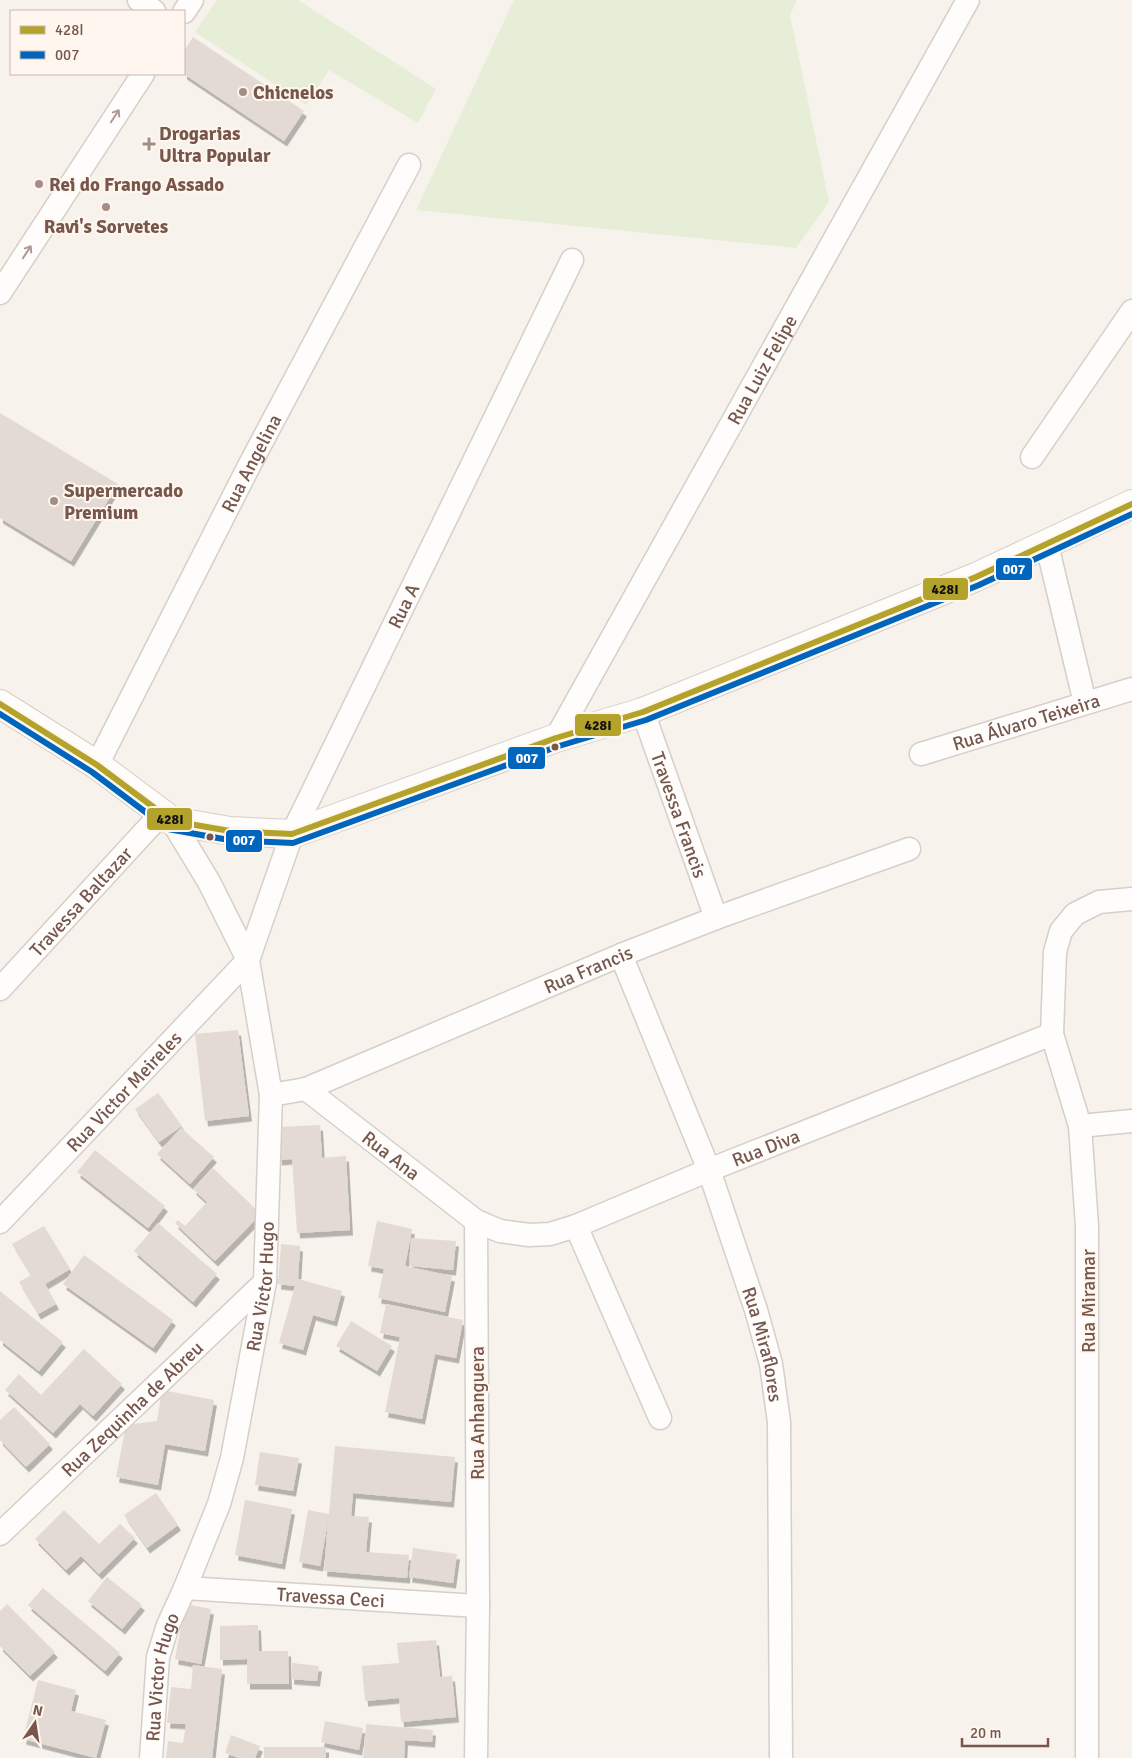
<svg xmlns="http://www.w3.org/2000/svg" width="1132" height="1758" font-family="Signika,sans-serif">
<style>
.green{fill:#e6eed7}
.building{fill:#e4dad4;filter:url(#shadow)}
.lines{fill:none;stroke-linecap:round;stroke-linejoin:round}
.street-casing{stroke:#d6cec9;stroke-width:25}
.secondary-casing{stroke:#d7cec8;stroke-width:30}
.street{stroke:#fefdfc;stroke-width:22}
.secondary{stroke:#fefdfc;stroke-width:28}
.bus-1-casing{stroke:#fff7ef;stroke-width:10}
.bus-2-casing{stroke:#fff7ef;stroke-width:10}
.bus-1{stroke:#b4a32a;stroke-width:6}
.bus-2{stroke:#0065bd;stroke-width:6}
.oneway{stroke:#ad9992}
.poi-dot{fill:#a48d84;stroke:#fff7ef;stroke-width:2}
.bus-dot{fill:#77574c;stroke:#fff7ef;stroke-width:2}
.labels{text-anchor:middle;stroke-width:4;stroke-linejoin:round;paint-order:stroke}
.poi-label{font-size:19px;font-weight:bold;fill:#77574c;stroke:#fff7ef;text-anchor:start}
.street-label{font-size:19px;fill:#77574c;stroke:#fff7ef}
.line-badge{stroke:#fff7ef;stroke-width:2}
.badge-label{font-size:14px;text-anchor:middle;font-weight:bold;fill:#fff}
.pale-badge-label{font-size:14px;text-anchor:middle;font-weight:bold;fill:#111}
</style>
<defs>
<filter id="shadow"><feDropShadow dx="3" dy="5.5" stdDeviation="0" flood-color="#0004"/></filter>
</defs>
<rect width="100%" height="100%" fill="#f7f2ec"/>
<!-- green -->
<path class="green" d="M 217,0 L 298,0 L 436,89 L 418,123 L 329,70 L 306,105 L 195,32 Z
M 514,0 L 797,0 L 790,15 L 829,202 L 796,248 L 416,210 Z"/>
<!-- building -->
<path class="building" d="M 193,37 L 304,111 L 284,141 L 184,74 L 184,51 Z
M 0,413 L 118,484 L 71,561 L 0,518 Z
M 238,1030 L 249,1116 L 205,1121 L 195,1034 Z
M 158,1093 L 182,1126 L 159,1142 L 135,1109 Z
M 320,1125 L 322,1158 L 346,1156 L 350,1230 L 297,1233 L 292,1159 L 279,1160 L 277,1127 Z
M 181,1128 L 214,1157 L 190,1184 L 157,1154 Z
M 95,1150 L 165,1206 L 148,1228 L 77,1172 Z
M 213,1168 L 261,1214 L 215,1261 L 175,1223 L 178,1220 L 185,1226 L 207,1202 L 193,1189 Z
M 377,1221 L 412,1229 L 405,1266 L 452,1276 L 445,1312 L 378,1298 L 384,1269 L 368,1266 Z
M 158,1223 L 217,1274 L 193,1302 L 134,1251 Z
M 44,1226 L 70,1269 L 45,1284 L 56,1304 L 38,1314 L 19,1282 L 31,1275 L 12,1244 Z
M 411,1238 L 456,1241 L 453,1270 L 409,1266 Z
M 281,1244 L 300,1246 L 298,1279 L 342,1291 L 334,1321 L 313,1315 L 303,1350 L 279,1343 L 295,1286 L 278,1284 Z
M 84,1255 L 173,1320 L 153,1348 L 63,1284 Z
M 0,1291 L 63,1342 L 39,1371 L 0,1340 Z
M 386,1304 L 463,1320 L 456,1358 L 435,1354 L 422,1419 L 385,1412 L 400,1337 L 380,1333 Z
M 351,1321 L 392,1346 L 377,1371 L 336,1346 Z
M 84,1349 L 122,1384 L 93,1416 L 80,1404 L 53,1433 L 5,1390 L 19,1374 L 41,1395 Z
M 162,1390 L 214,1400 L 205,1451 L 165,1444 L 158,1485 L 116,1477 L 126,1425 L 157,1421 Z
M 14,1407 L 50,1444 L 26,1467 L 0,1440 L 0,1420 Z
M 335,1446 L 455,1457 L 451,1502 L 353,1493 L 351,1516 L 369,1517 L 366,1552 L 409,1555 L 407,1578 L 324,1571 L 328,1521 L 320,1566 L 299,1562 L 308,1510 L 329,1514 Z
M 260,1452 L 299,1458 L 293,1491 L 255,1485 Z
M 156,1493 L 178,1525 L 147,1548 L 124,1515 Z
M 245,1500 L 292,1509 L 282,1564 L 235,1555 Z
M 64,1510 L 99,1544 L 120,1524 L 135,1538 L 99,1574 L 81,1556 L 66,1570 L 35,1539 Z
M 413,1548 L 457,1554 L 453,1583 L 409,1577 Z
M 107,1577 L 142,1605 L 122,1629 L 88,1601 Z
M 43,1588 L 120,1653 L 105,1671 L 28,1605 Z
M 7,1604 L 55,1652 L 30,1676 L 0,1646 L 0,1611 Z
M 185,1604 L 211,1609 L 201,1664 L 175,1659 Z
M 258,1625 L 259,1651 L 288,1651 L 289,1684 L 247,1684 L 247,1659 L 220,1660 L 220,1626 Z
M 436,1640 L 440,1677 L 452,1676 L 456,1717 L 401,1722 L 399,1698 L 365,1701 L 362,1666 L 399,1663 L 397,1643 Z
M 292,1663 L 319,1666 L 317,1681 L 291,1679 Z
M 193,1665 L 222,1669 L 212,1758 L 166,1758 L 168,1741 L 183,1743 L 186,1724 L 167,1723 L 171,1687 L 191,1689 Z
M 38,1680 L 76,1690 L 71,1711 L 106,1720 L 96,1758 L 23,1739 Z
M 325,1721 L 363,1728 L 359,1750 L 321,1742 Z
M 366,1724 L 433,1730 L 432,1742 L 405,1740 L 404,1758 L 363,1758 Z
M 231,1735 L 260,1746 L 255,1758 L 239,1758 L 225,1753 Z
M 264,1747 L 326,1747 L 326,1758 L 264,1758 Z"/>
<g class="lines">
<!-- street casing -->
<g class="street-casing">
<g id="street">
<path d="M 139,0 L 154,11"/>
<path d="M 184,12 L 192,0"/>
<path d="M 0,293 L 143,74"/>
<path d="M 1032,457 L 1132,311"/>
<path d="M 1047,545 L 1085,703"/>
<path id="s1" d="M 643,712 L 716,918"/>
<path id="s2" d="M 556,738 L 968,0"/>
<path id="s3" d="M 921,754 L 1132,689"/>
<path id="s4" d="M 97,765 L 250,464 L 409,165"/>
<path id="s5" d="M 621,955 L 709,1170 L 756,1310 L 771,1364 L 779,1422 L 781,1758"/>
<path id="s6" d="M 0,989 L 162,813"/>
<path id="s7" d="M 306,1089 L 476,1221 L 500,1231 L 529,1235 L 550,1234 L 576,1226 L 709,1170 L 1052,1034"/>
<path id="s8" d="M 271,1095 L 306,1089 L 621,955 L 716,918 L 909,849"/>
<path d="M 1080,1126 L 1132,1121"/>
<path id="s9" d="M 0,1222 L 248,960 L 292,834 L 572,260"/>
<path d="M 576,1226 L 660,1418"/>
<path id="s10" d="M 0,1534 L 265,1282"/>
<path id="s11" d="M 185,1588 L 478,1606"/>
<path id="s12" d="M 151,1758 L 158,1657 L 168,1625 L 185,1588 L 219,1504 L 232,1458 L 265,1282 L 271,1095 L 248,960 L 209,882 L 172,821"/>
<path d="M 476,1758 L 478,1606 L 476,1221"/>
<path d="M 1087,1758 L 1087,1226 L 1080,1126 L 1052,1034 L 1055,952 L 1061,931 L 1075,914 L 1099,902 L 1132,899"/>
</g>
</g>
<!-- secondary casing -->
<g class="secondary-casing">
<path id="secondary" d="M 0,704 L 97,765 L 172,821 L 230,831 L 292,834 L 556,738 L 643,712 L 976,577 L 1132,504"/>
</g>
<!-- street -->
<use href="#street" class="street"/>
<!-- secondary -->
<use href="#secondary" class="secondary"/>
<!-- bus-1 casing -->
<g class="bus-1-casing">
<path id="bus-1" d="M 0,704 L 97,765 L 172,821 L 230,831 L 292,834 L 556,738 L 643,712 L 976,577 L 1132,504"/>
</g>
<!-- bus-2 casing -->
<g class="bus-2-casing">
<path id="bus-2" d="M 0,714 L 92,772 L 168,829 L 229,840 L 293,843 L 559,746 L 646,720 L 979,585 L 1132,514"/>
</g>
<!-- bus-1 -->
<use href="#bus-1" class="bus-1"/>
<!-- bus-2 -->
<use href="#bus-2" class="bus-2"/>
</g>
<!-- one-way arrows -->
<defs><path id="oneway-shaft" d="M-6 0H5M1.5-3L5.5 0L1.5 3" fill="none" stroke-width="1.6" stroke-linecap="round" stroke-linejoin="round" transform="scale(1.25)"/></defs>
<g class="oneway">
<use href="#oneway-shaft" transform="translate(115 116) rotate(-57)"/>
<use href="#oneway-shaft" transform="translate(27 252) rotate(-57)"/>
</g>
<!-- markers -->
<g class="poi-dot">
<circle cx="243" cy="92" r="5"/>
<path d="M146.5 136.5h5v5h5v5h-5v5h-5v-5h-5v-5h5z"/>
<circle cx="39" cy="184" r="5"/>
<circle cx="106" cy="207" r="5"/>
<circle cx="54" cy="501" r="5"/>
</g>
<g class="bus-dot">
<circle cx="555" cy="747" r="4.5"/>
<circle cx="210" cy="837" r="4.5"/>
</g>
<g class="labels">
<!-- poi labels -->
<g class="poi-label">
<text x="253" y="99">Chicnelos</text>
<text x="159" y="140">Drogarias<tspan x="159" dy="22">Ultra Popular</tspan></text>
<text x="49" y="191">Rei do Frango Assado</text>
<text x="106" y="233" text-anchor="middle">Ravi's Sorvetes</text>
<text x="64" y="497">Supermercado<tspan x="64" dy="22">Premium</tspan></text>
</g>
<!-- street labels -->
<g class="street-label">
<text dy="7" stroke="none"><textPath href="#s2" startOffset="422">Rua Luiz Felipe</textPath></text>
<text dy="7" stroke="none"><textPath href="#s4" startOffset="339">Rua Angelina</textPath></text>
<text dy="7" stroke="none"><textPath href="#s9" startOffset="748">Rua A</textPath></text>
<text dy="7" stroke="none"><textPath href="#s3" startOffset="110">Rua Álvaro Teixeira</textPath></text>
<text dy="7" stroke="none"><textPath href="#s1" startOffset="109">Travessa Francis</textPath></text>
<text dy="7" stroke="none"><textPath href="#s6" startOffset="119">Travessa Baltazar</textPath></text>
<text dy="7" stroke="none"><textPath href="#s8" startOffset="342">Rua Francis</textPath></text>
<text dy="7" stroke="none"><textPath href="#s9" startOffset="180">Rua Victor Meireles</textPath></text>
<text dy="7" stroke="none"><textPath href="#s7" startOffset="524">Rua Diva</textPath></text>
<text dy="7" stroke="none"><textPath href="#s7" startOffset="108">Rua Ana</textPath></text>
<text dy="7" stroke="none"><textPath href="#s12" startOffset="488">Rua Victor Hugo</textPath></text>
<text transform="translate(1088 1301) rotate(-90)" y="7">Rua Miramar</text>
<text dy="7" stroke="none"><textPath href="#s5" startOffset="415">Rua Miraflores</textPath></text>
<text dy="7" stroke="none"><textPath href="#s10" startOffset="182">Rua Zequinha de Abreu</textPath></text>
<text transform="translate(477 1413) rotate(-90)" y="7">Rua Anhanguera</text>
<text dy="7" stroke="none"><textPath href="#s11" startOffset="146">Travessa Ceci</textPath></text>
<text dy="7" stroke="none"><textPath href="#s12" startOffset="82">Rua Victor Hugo</textPath></text>
</g>
</g>
<g class="line-badge">
<rect x="995" y="557" width="38" height="24" rx="5" fill="#0065bd"/>
<rect x="922" y="577" width="47" height="24" rx="5" fill="#b4a32a"/>
<rect x="574" y="713" width="48" height="24" rx="5" fill="#b4a32a"/>
<rect x="507" y="746" width="39" height="24" rx="5" fill="#0065bd"/>
<rect x="146" y="807" width="47" height="24" rx="5" fill="#b4a32a"/>
<rect x="225" y="829" width="38" height="24" rx="5" fill="#0065bd"/>
</g>
<g class="badge-label">
<text x="1014" y="574">007</text>
<text x="527" y="763">007</text>
<text x="244" y="845">007</text>
</g>
<g class="pale-badge-label">
<text x="945" y="594">428I</text>
<text x="598" y="730">428I</text>
<text x="170" y="824">428I</text>
</g>
<!-- legend -->
<rect x="10" y="10" width="175" height="65" fill="#fff7ef" stroke="#c9b7ae"/>
<rect x="20" y="26" width="25" height="8" fill="#b4a32a" stroke="#c9b7ae"/>
<text x="55" y="35" font-size="15" fill="#77574c">428I</text>
<rect x="20" y="51" width="25" height="8" fill="#0065bd" stroke="#c9b7ae"/>
<text x="55" y="60" font-size="15" fill="#77574c">007</text>
<!-- north arrow -->
<g transform="translate(35 1723) rotate(13)" stroke="#fff7ef" stroke-width="4" paint-order="stroke">
<path d="M0-4L9 19L0 12L-9 19Z" fill="#77574c"/>
<text y="-8" font-size="14" font-weight="bold" text-anchor="middle" fill="#77574c">N</text>
</g>
<!-- scale -->
<path d="M962 1738v8h86v-8" fill="none" stroke="#77574c" stroke-width="2.5"/>
<text x="970" y="1738" font-size="15" fill="#77574c" stroke="#fff7ef" stroke-width="4" paint-order="stroke">20 m</text>
</svg>
